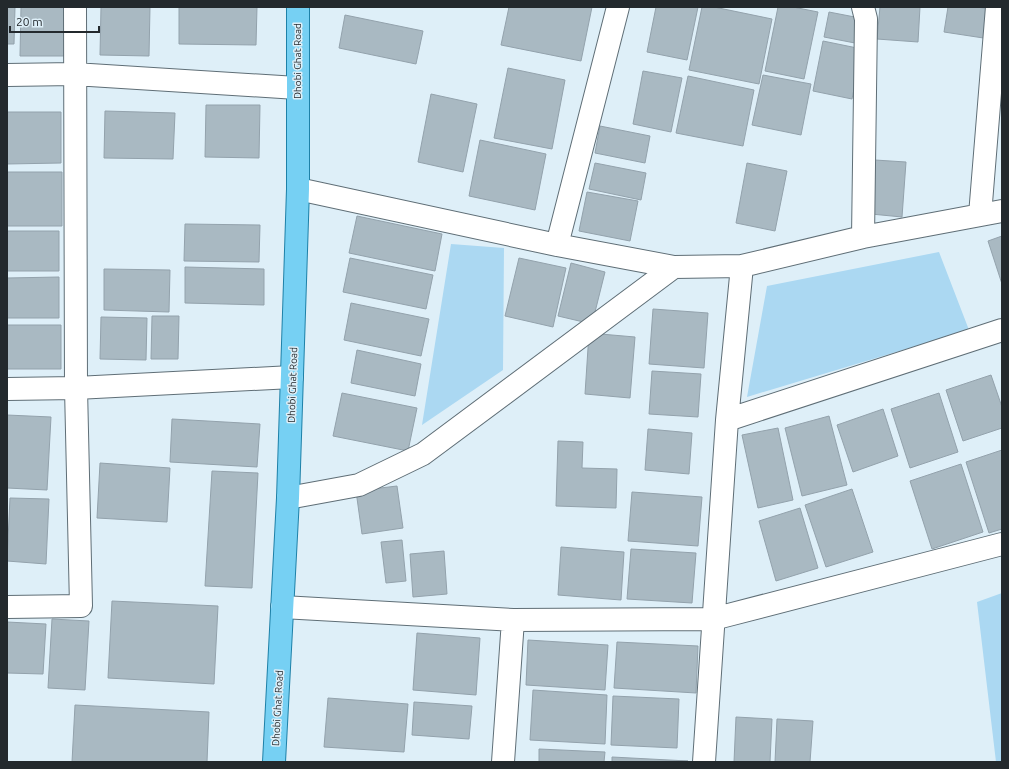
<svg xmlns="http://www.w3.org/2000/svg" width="1009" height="769" font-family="Ubuntu,sans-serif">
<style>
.green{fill:#abd8f2}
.building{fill:#a9b9c2;stroke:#93a2ac}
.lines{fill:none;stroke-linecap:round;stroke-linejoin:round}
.minor-casing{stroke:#5f6e76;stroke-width:24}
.major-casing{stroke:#1e81a8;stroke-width:24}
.minor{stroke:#fff;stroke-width:22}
.major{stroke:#76d0f3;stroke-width:22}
.labels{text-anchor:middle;stroke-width:3;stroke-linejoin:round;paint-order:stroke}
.street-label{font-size:10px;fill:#23292d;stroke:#deeff8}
</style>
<rect width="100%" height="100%" fill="#deeff8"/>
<!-- green -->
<path class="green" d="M 451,244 L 504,248 L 503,370 L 422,425 Z
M 939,252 L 969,330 L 747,397 L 767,286 Z
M 1002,593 L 1002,762 L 996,762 L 977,602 Z"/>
<!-- building -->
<path class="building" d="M 7,7 L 15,7 L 14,44 L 7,44 Z
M 21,7 L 66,7 L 65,56 L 20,56 Z
M 101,7 L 150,7 L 149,56 L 100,55 Z
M 179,7 L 257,7 L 256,45 L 179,44 Z
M 509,7 L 592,7 L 581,61 L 501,45 Z
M 656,7 L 698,7 L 687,60 L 647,52 Z
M 702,7 L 714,7 L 772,19 L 759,84 L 689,70 Z
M 778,7 L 793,7 L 818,12 L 804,79 L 765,71 Z
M 880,7 L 920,7 L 918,42 L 877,39 Z
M 948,7 L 978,7 L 994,10 L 990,39 L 944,32 Z
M 829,12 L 865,19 L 860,44 L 824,37 Z
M 345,15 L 423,31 L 416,64 L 339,48 Z
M 823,41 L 862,49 L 852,99 L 813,91 Z
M 508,68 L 565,80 L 552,149 L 494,138 Z
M 643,71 L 682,78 L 671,132 L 633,124 Z
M 763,75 L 811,84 L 801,135 L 752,125 Z
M 688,76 L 754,90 L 743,146 L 676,133 Z
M 431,94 L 477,104 L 463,172 L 418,162 Z
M 206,105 L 260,105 L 259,158 L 205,157 Z
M 105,111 L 175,113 L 173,159 L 104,158 Z
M 7,112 L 61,112 L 61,163 L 7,164 Z
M 600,126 L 650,136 L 645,163 L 595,153 Z
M 480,140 L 546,154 L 535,210 L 469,196 Z
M 875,160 L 906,162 L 902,217 L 871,214 Z
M 595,163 L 646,173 L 641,200 L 589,189 Z
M 747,163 L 787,171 L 775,231 L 736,223 Z
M 7,172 L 62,172 L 62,226 L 7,226 Z
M 587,192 L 638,201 L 630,241 L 579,231 Z
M 357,216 L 442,234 L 435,271 L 349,253 Z
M 185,224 L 260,225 L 259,262 L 184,261 Z
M 7,231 L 59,231 L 59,271 L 7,271 Z
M 1002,236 L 1002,284 L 988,241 Z
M 350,258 L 433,275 L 426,309 L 343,292 Z
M 519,258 L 566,268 L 553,327 L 505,316 Z
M 571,263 L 605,272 L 592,324 L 558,316 Z
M 185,267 L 264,269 L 264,305 L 185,303 Z
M 104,269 L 170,270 L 169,312 L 104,310 Z
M 59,277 L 59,318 L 7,318 L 7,278 Z
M 351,303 L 429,319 L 421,356 L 344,340 Z
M 653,309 L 708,313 L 704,368 L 649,364 Z
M 152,316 L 179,316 L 178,359 L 151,359 Z
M 101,317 L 147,318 L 146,360 L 100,359 Z
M 7,325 L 61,325 L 61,369 L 7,369 Z
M 589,333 L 635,337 L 630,398 L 585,394 Z
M 357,350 L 421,364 L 415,396 L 351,383 Z
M 652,371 L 701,374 L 698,417 L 649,414 Z
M 991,375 L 1002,407 L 1002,428 L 963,441 L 946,390 Z
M 342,393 L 417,408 L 408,451 L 333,436 Z
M 939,393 L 958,452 L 910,468 L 891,409 Z
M 883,409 L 898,456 L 853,472 L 837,425 Z
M 7,415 L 51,417 L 47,490 L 7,488 Z
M 829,416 L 847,485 L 802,496 L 785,428 Z
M 172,419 L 260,424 L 257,467 L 170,462 Z
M 778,428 L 793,500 L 758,508 L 742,435 Z
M 648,429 L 692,433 L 689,474 L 645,470 Z
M 558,441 L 583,442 L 582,468 L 617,469 L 616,508 L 556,506 Z
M 1002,450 L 1002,529 L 989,533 L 966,462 Z
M 100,463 L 170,468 L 167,522 L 97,518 Z
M 961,464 L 983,532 L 932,549 L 910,481 Z
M 212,471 L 258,473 L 252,588 L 205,586 Z
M 397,486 L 403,528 L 362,534 L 356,491 Z
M 852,489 L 873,552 L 826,567 L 805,505 Z
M 632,492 L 702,497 L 698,546 L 628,541 Z
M 10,498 L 49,499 L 46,564 L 7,561 Z
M 800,508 L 818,568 L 776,581 L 759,521 Z
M 402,540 L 406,581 L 386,583 L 381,542 Z
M 561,547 L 624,552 L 621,600 L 558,595 Z
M 631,549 L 696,553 L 692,603 L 627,599 Z
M 444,551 L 447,594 L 413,597 L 410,554 Z
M 112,601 L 218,606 L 214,684 L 108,678 Z
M 52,619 L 89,621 L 85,690 L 48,688 Z
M 7,622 L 46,624 L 43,674 L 7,673 Z
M 417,633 L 480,638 L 476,695 L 413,690 Z
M 528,640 L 608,645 L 605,690 L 526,685 Z
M 617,642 L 698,646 L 696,693 L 614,688 Z
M 533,690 L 607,695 L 605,744 L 530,740 Z
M 613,696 L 679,699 L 677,748 L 611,745 Z
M 328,698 L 408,704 L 404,752 L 324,747 Z
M 414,702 L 472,706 L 469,739 L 412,735 Z
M 75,705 L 209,712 L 207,762 L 72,762 Z
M 736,717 L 772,719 L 770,762 L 734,762 Z
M 777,719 L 813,721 L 810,762 L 775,762 Z
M 539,749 L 605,752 L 604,762 L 539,762 Z
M 612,757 L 688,761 L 612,762 Z"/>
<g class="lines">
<!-- minor casing -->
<g class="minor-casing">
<path id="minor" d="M 863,7 L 866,19 L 863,237
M 7,75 L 74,74 L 297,88
M 298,189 L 557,245 L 674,267 L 742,266 L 863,237 L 1002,211
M 980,215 L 997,7
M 557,245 L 618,7
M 7,389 L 76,388 L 292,377
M 727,420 L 1002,330
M 288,498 L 359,485 L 423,454 L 674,267
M 7,607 L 81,606 L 76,388 L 75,7
M 282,607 L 513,620 L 713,619 L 1002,544
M 503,762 L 513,620
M 704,762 L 727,420 L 742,266"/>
</g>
<!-- major casing -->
<g class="major-casing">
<path id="major" d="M 274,762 L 288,498 L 298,189 L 298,7"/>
</g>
<!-- minor -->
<use href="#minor" class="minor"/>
<!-- major -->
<use href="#major" class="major"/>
</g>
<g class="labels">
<!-- street labels -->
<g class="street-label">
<text transform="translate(297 61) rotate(-90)" y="4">Dhobi Ghat Road</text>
<text transform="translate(292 385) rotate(-88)" y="4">Dhobi Ghat Road</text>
<text transform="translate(277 708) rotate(-87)" y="4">Dhobi Ghat Road</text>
</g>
</g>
<!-- border -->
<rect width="1009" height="769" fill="none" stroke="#23292d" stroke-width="16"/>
<!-- scale -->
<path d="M10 26v6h89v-6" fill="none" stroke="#23292d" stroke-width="2"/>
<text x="16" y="26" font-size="12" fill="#23292d" stroke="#deeff8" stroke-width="3" paint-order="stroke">20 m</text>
</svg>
